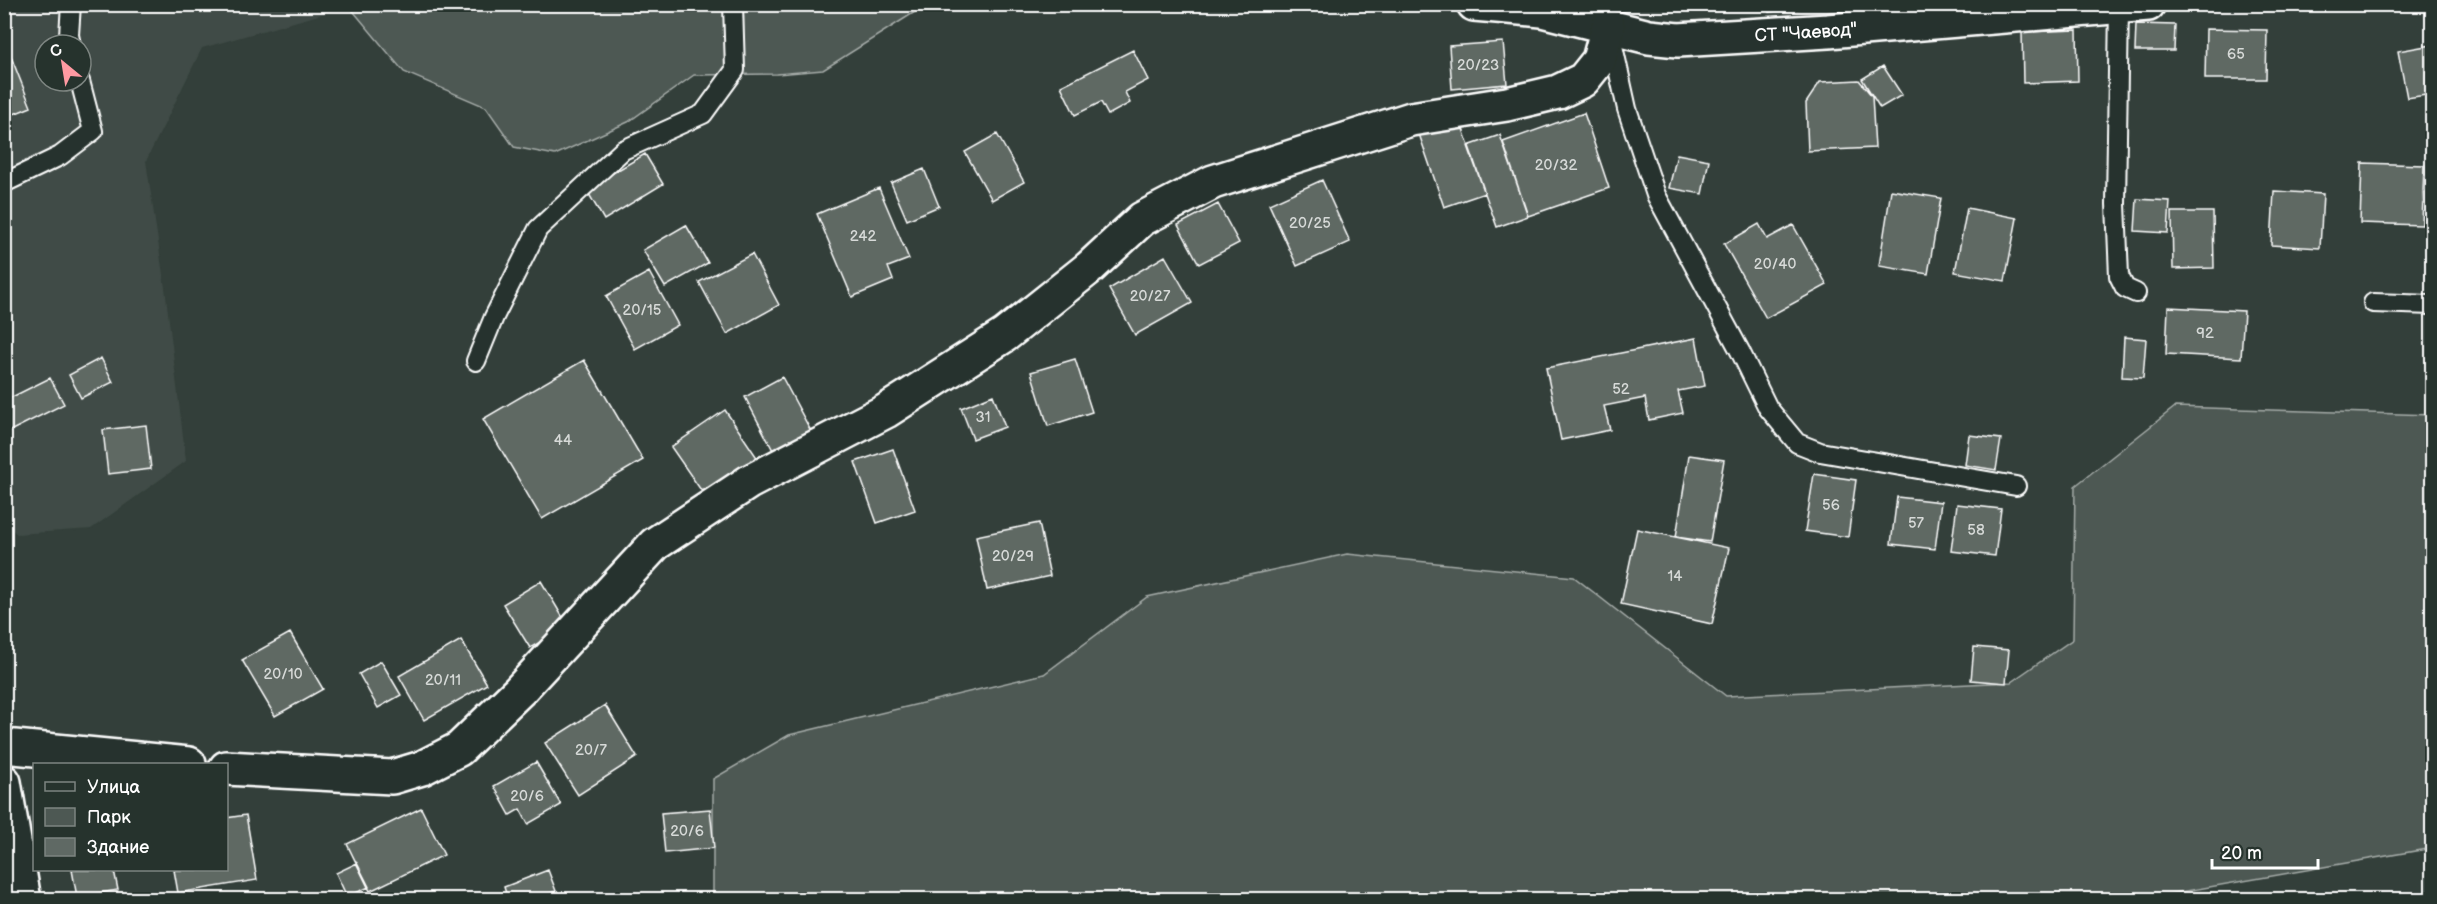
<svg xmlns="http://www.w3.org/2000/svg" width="2437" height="904" font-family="'Balsamiq Sans',sans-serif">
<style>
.built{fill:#404c47;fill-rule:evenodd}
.green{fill:#4d5853;stroke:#a6aca9;stroke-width:1.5}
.building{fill:#5f6964;stroke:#fff;stroke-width:1.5}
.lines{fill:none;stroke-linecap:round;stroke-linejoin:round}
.service-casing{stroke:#fff;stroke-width:22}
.minor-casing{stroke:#fff;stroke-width:38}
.secondary-casing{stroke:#fff;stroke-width:38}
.service{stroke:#26332d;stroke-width:18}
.minor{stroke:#26332d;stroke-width:33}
.secondary{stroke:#26332d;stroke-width:33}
.labels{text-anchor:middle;stroke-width:6;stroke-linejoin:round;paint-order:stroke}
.number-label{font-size:15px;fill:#d7dad8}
.street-label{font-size:18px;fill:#fff;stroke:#26332d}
</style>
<rect width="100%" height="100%" fill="#333f3a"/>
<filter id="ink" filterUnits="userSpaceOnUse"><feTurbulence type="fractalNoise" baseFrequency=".0167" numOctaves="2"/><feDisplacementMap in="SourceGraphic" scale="12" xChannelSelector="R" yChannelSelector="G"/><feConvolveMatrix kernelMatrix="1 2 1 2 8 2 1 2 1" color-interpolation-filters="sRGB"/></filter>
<g filter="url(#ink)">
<!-- built -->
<path class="built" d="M 4,5 L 354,5 L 202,48 L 146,161 L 165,288 L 186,461 L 91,529 L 17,534 L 5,524 ZM 45,45 L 81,45 L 81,81 L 45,81 Z"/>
<!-- green -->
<path class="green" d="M 926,5 L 823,70 L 777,74 L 694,75 L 628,122 L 555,155 L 514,147 L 486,107 L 404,72 L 349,6 Z
M 2175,407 L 2432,415 L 2432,848 L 2135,900 L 713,898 L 713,779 L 789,735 L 1044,674 L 1147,597 L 1347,554 L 1574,577 L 1726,696 L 2011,682 L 2073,639 L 2075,486 Z"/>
<!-- building -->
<path class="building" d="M 1769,4 L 1837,4 L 1769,12 Z
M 2136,24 L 2175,25 L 2174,51 L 2135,51 Z
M 2206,29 L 2267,30 L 2266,79 L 2205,79 Z
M 2077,30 L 2078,81 L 2023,83 L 2022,32 Z
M 4,39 L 31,107 L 4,118 Z
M 1503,42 L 1507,84 L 1452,89 L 1449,46 Z
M 2432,45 L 2432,94 L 2407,98 L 2398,51 Z
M 1133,50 L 1148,80 L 1125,92 L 1130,103 L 1108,115 L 1101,102 L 1075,115 L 1061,86 Z
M 1883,66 L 1902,95 L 1880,108 L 1862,79 Z
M 1859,80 L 1872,96 L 1875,148 L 1808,151 L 1806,103 L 1820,82 Z
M 1584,113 L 1609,188 L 1528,216 L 1503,142 Z
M 1460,120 L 1485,193 L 1444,207 L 1419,134 Z
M 997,134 L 1024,182 L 992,200 L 965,152 Z
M 1500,135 L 1528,216 L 1497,227 L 1468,146 Z
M 645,154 L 663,184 L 604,220 L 586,189 Z
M 1677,154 L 1709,160 L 1702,194 L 1669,188 Z
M 2362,163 L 2424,165 L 2422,225 L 2360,223 Z
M 924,169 L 939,206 L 907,220 L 891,183 Z
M 1322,180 L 1350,242 L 1297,266 L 1269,204 Z
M 879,188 L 909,259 L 888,267 L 893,280 L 852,297 L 817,214 Z
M 1891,190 L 1941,198 L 1928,274 L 1879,266 Z
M 2274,191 L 2323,194 L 2320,248 L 2271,245 Z
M 2137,199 L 2170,201 L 2168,233 L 2135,231 Z
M 1218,204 L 1239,243 L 1199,264 L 1178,225 Z
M 1967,208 L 2017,218 L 2005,281 L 1955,272 Z
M 2172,212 L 2213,212 L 2214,268 L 2173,269 Z
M 1759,224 L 1767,239 L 1793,225 L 1827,285 L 1766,318 L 1724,244 Z
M 686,225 L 708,263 L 665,287 L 643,250 Z
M 752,254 L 779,305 L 727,334 L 699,282 Z
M 1165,256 L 1192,303 L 1135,335 L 1109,289 Z
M 649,272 L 678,325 L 635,349 L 606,296 Z
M 2168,307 L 2244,311 L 2241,358 L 2166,354 Z
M 2124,337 L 2146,339 L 2143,378 L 2122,377 Z
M 1696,338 L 1705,386 L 1678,391 L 1683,413 L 1649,420 L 1645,398 L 1604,406 L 1610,430 L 1561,440 L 1546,368 Z
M 101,358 L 113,382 L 81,398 L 69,375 Z
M 1075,359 L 1092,412 L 1048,426 L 1031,372 Z
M 584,360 L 643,460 L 542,519 L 483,419 Z
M 782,377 L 813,435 L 775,454 L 745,397 Z
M 50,378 L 64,404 L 4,434 L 4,401 Z
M 993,395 L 1005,427 L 973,439 L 961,408 Z
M 725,410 L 758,459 L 705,496 L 671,447 Z
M 146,425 L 151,469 L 108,474 L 103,430 Z
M 1969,435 L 2001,439 L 1996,470 L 1965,465 Z
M 893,449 L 915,510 L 877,523 L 855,462 Z
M 1689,455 L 1724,460 L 1710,542 L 1676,537 Z
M 1814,474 L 1856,480 L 1848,537 L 1805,531 Z
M 1897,497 L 1941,502 L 1935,549 L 1891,544 Z
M 1957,504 L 2001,509 L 1995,556 L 1951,551 Z
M 1039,523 L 1050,576 L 987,590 L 976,536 Z
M 1637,529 L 1729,548 L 1712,624 L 1621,604 Z
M 541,581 L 568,626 L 530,648 L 503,604 Z
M 290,633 L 323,689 L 275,716 L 242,660 Z
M 461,640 L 487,684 L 424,720 L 399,676 Z
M 1974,647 L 2009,650 L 2006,683 L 1971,680 Z
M 381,661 L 401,695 L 378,708 L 359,674 Z
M 605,705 L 637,757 L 578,795 L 545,743 Z
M 536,762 L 561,805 L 528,824 L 520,809 L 510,815 L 494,786 Z
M 421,808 L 444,855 L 370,891 L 347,844 Z
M 710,809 L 714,848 L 665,853 L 661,813 Z
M 246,815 L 257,880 L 178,893 L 174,870 L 226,870 L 226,818 Z
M 357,863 L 369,887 L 347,897 L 336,873 Z
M 72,870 L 114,870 L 118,890 L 77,897 Z
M 548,870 L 556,891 L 532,900 L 508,900 L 504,887 Z"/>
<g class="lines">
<!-- service casing -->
<g class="service-casing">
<path id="service" d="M 71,4 L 69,35 L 71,45
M 2119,5 L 2116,204 L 2119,276 L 2125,288 L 2136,293
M 1611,37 L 1627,109 L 1656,195 L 1740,351 L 1768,408 L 1797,443 L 1820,452 L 2016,486
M 4,183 L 60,156 L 93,131 L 80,81
M 2373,303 L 2432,305
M 476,361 L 494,317 L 538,229 L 623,150 L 703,114 L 735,70 L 733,4"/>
</g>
<!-- minor casing -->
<g class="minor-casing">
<g id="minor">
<path id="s1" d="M 1474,4 L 1542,10 L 1649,37 L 1678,40 L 1828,31 L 2148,4"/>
<path d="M 4,746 L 189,764"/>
<path d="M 226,768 L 392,777 L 422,768 L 459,749 L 519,691 L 655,544 L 749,482 L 886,411 L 1005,335 L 1089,268 L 1142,219 L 1213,182 L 1411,119 L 1507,104 L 1558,92 L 1583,80 L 1599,60 L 1608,27"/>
</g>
</g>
<!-- secondary casing -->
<g class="secondary-casing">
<path id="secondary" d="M 4,782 L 24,900"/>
</g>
<!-- service -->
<use href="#service" class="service"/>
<!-- minor -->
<use href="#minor" class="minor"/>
<!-- secondary -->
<use href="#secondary" class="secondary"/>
</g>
</g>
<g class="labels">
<!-- number labels -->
<g class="number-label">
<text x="2236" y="59">65</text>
<text x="1478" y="70">20/23</text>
<text x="1556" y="170">20/32</text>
<text x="1310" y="228">20/25</text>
<text x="863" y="241">242</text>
<text x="1775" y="269">20/40</text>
<text x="1150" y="301">20/27</text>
<text x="642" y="315">20/15</text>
<text x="2205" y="338">92</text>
<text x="1621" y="394">52</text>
<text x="983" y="422">31</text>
<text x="563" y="445">44</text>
<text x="1831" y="510">56</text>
<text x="1916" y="528">57</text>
<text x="1976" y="535">58</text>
<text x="1013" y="561">20/29</text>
<text x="1675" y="581">14</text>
<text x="283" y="679">20/10</text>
<text x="443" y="685">20/11</text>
<text x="591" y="755">20/7</text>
<text x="527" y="801">20/6</text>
<text x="687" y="836">20/6</text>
</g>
<!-- street labels -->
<g class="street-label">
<text dy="6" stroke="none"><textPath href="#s1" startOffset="336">СТ "Чаевод"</textPath></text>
</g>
</g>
<!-- margin -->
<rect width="2437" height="904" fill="none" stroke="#26332d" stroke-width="24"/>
<rect x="12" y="12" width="2413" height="880" fill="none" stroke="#fff" stroke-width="2" filter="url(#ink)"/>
<!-- legend -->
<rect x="33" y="763" width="195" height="108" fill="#26332d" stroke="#7d8581" stroke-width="1.5"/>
<rect x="45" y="782" width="30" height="9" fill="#26332d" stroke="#7d8581" stroke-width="1.5"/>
<text x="87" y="793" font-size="18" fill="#ffffff">Улица</text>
<rect x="45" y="808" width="30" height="18" fill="#4d5853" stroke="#7d8581" stroke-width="1.5"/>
<text x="87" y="823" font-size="18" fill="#ffffff">Парк</text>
<rect x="45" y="838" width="30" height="18" fill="#5f6964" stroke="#7d8581" stroke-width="1.5"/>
<text x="87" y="853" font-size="18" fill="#ffffff">Здание</text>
<!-- north arrow -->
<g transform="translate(63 63) rotate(330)"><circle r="28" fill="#26332d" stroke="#7d8581" stroke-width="1.5"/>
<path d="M0-4.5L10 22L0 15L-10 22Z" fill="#ff9aa2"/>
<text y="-9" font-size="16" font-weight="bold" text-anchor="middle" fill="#ffffff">С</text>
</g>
<!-- scale -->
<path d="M2212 859v9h106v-9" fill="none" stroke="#ffffff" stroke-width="3"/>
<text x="2221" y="859" font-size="18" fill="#ffffff" stroke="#26332d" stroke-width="4.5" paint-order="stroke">20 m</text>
</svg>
